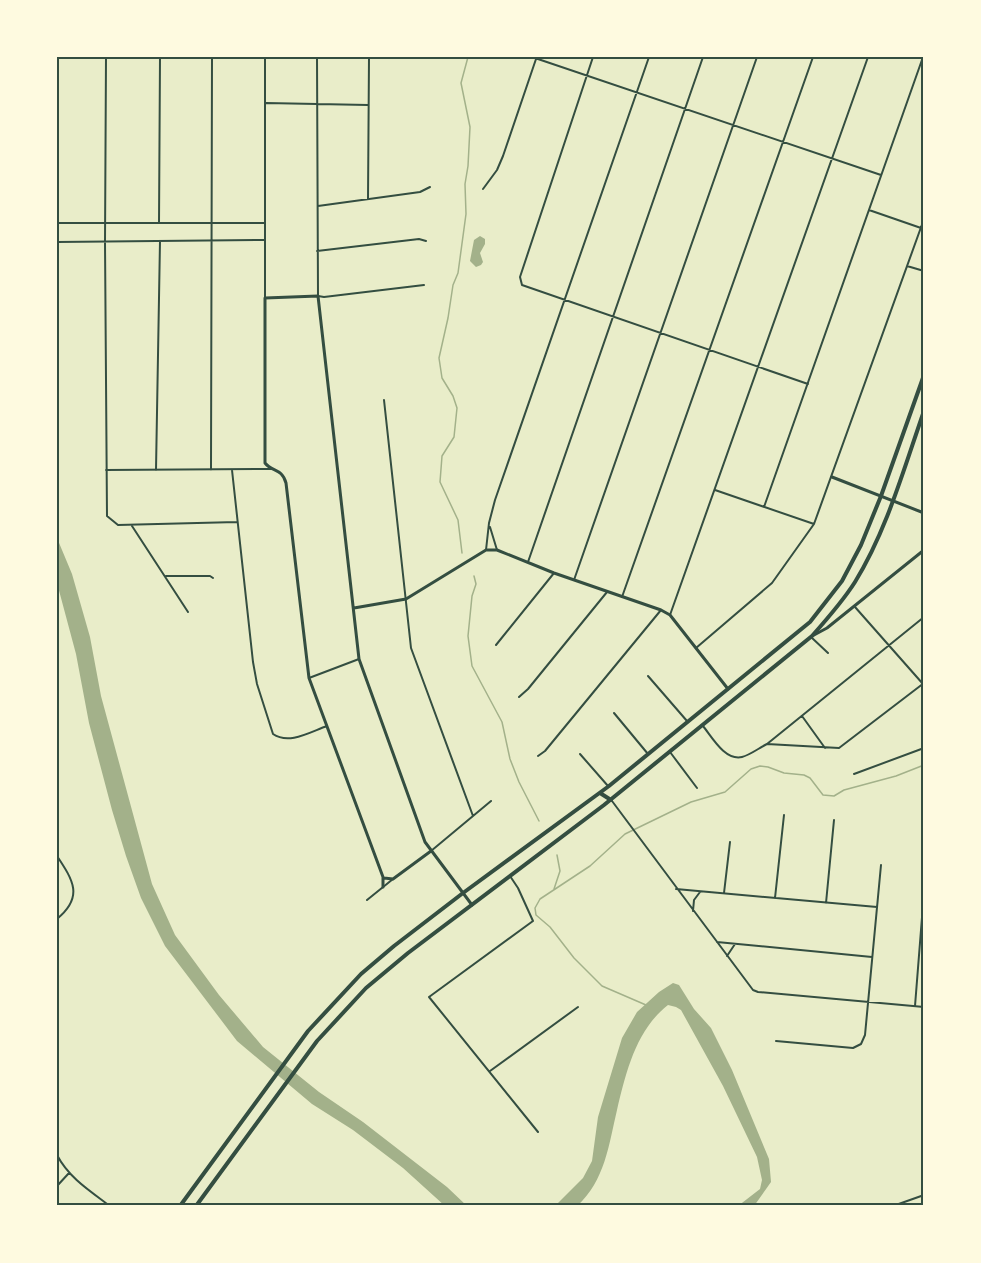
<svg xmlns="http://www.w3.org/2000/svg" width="981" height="1263" font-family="'Sofia Sans Condensed',sans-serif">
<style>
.water{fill:#a3b18a}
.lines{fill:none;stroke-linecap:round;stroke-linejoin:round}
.stream{stroke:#a3b18a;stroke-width:1.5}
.minor{stroke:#344e41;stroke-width:2}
.tertiary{stroke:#344e41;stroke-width:3}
.secondary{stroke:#344e41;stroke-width:4}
.neatline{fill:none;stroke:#344e41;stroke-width:2}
</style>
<rect width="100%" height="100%" fill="#e9edc9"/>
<!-- water -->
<path class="water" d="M 480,236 L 485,239 L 485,244 L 480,253 L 483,262 L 481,265 L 476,267 L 470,261 L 474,240 Z
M 57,538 L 72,574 L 90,637 L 101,696 L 152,884 L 175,935 L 219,995 L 263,1047 L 319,1092 L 363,1122 L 447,1187 L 467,1206 L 445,1206 L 403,1168 L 353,1130 L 312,1104 L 237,1041 L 165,946 L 141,898 L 126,856 L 112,810 L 89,723 L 76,654 L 57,583 Z
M 673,983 L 679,985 L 694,1009 L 711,1028 L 732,1070 L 769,1159 L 771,1182 L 754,1206 L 738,1206 L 760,1189 L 762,1180 L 757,1157 L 723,1086 L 681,1010 L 676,1007 L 668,1005 C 636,1030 626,1072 617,1110 C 609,1144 605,1181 577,1206 L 555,1206 L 583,1178 L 592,1161 L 598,1117 L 622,1038 L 637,1012 L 659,992 Z"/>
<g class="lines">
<!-- stream -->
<path class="stream" d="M 462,553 L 458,520 L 440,482 L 442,456 L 454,437 L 457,408 L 453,396 L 442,378 L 439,358 L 448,318 L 453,285 L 458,273 L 466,214 L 465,184 L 468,166 L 470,127 L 461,83 L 468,57
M 474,576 L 476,584 L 472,596 L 468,636 L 472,666 L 502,722 L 510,759 L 519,782 L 539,821
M 554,889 L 560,871 L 557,855
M 646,1005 L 602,986 L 574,958 L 550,927 L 536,915 L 535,908 L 540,899 L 590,866 L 625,834 L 691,802 L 725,792 L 751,769 L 760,766 L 768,767 L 784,773 L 804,775 L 810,778 L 823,795 L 834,796 L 844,790 L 896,776 L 924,765"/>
<!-- minor -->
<path class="minor" d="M 106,57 L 105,242 L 107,516 L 118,525 L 237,522
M 317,57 L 318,296 L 324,297 L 424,285
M 532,57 L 881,175
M 593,57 L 520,277 L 522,285 L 808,384
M 266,103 L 368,105
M 483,189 L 497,170 L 503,156 L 536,59
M 368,199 L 369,57
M 318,206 L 420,192 L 430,187
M 869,210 L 921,228
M 57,223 L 265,223
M 159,223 L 160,57
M 57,242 L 265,240
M 317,251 L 419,239 L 426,241
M 907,266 L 924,271
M 265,298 L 265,57
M 384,400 L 411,648 L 473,816
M 106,470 L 272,469
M 156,470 L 160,241
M 211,470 L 212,57
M 232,470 L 253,662 L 257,684 L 273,734 C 289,745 310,732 327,726
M 715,490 L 814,524
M 764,507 L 923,57
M 132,526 L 188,612
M 490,527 L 497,550
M 486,550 L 489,523 L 495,500 L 649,57
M 528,562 L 703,57
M 166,576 L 210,576 L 213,578
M 574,580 L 757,57
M 622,597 L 813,57
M 855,607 L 923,684
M 670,615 L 868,57
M 811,637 L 828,653
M 496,645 L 554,573
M 696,648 L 772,583 L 814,524 L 924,219
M 648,676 L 687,721
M 309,678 L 359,659
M 519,697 L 528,689 L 607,592
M 614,713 L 648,754
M 802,716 L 825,748
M 703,726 C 712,737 725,761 742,757 C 750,755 759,748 767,744 L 924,617
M 767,744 L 839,748 L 924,683
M 670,752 L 697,788
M 580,754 L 608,786
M 538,756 L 545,751 L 661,610
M 854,774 L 924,748
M 612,801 L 753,990 L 758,992 L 924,1007
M 431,851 L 491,801
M 57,856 C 73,880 84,897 57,919
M 510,876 L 518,888 L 533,921 L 429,997 L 538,1132
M 676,889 L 877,907
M 724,893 L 730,842
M 775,898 L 784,815
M 367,900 L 393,879
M 826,903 L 834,820
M 693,911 L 694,900 L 700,892
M 717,942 L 872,957
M 727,956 L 735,944
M 915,1006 L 924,892
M 776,1041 L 853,1048 L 861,1044 L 865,1035 L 881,865
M 490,1071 L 578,1007
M 57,1155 C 69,1178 90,1191 110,1206
M 57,1186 L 69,1173
M 893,1206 L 924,1195"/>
<!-- tertiary -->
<path class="tertiary" d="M 832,477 L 924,513
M 354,608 L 406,599 L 486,550 L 497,550 L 554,573 L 661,610 L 670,615 L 728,689
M 814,635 L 827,628 L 924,550
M 384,878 L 393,879 L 431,851
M 383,887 L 383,877 L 309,678 L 286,483 C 282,468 272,472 265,463 L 265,298 L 318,296 L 359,659 L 425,842 L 472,905"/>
<!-- secondary -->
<path class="secondary" d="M 600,793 L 611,800
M 180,1206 L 308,1031 L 361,974 L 394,946 L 463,893 L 609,786 L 810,622 L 842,581 L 861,545 L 881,496 L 924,375
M 196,1206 L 317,1041 L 366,988 L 408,953 L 604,805 L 812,636 C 828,618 843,601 855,582 C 887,530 904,468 924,411"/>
</g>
<!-- border -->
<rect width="981" height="1263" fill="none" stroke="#fefae0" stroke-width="117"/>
<rect x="58" y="58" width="864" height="1146" class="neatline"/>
</svg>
